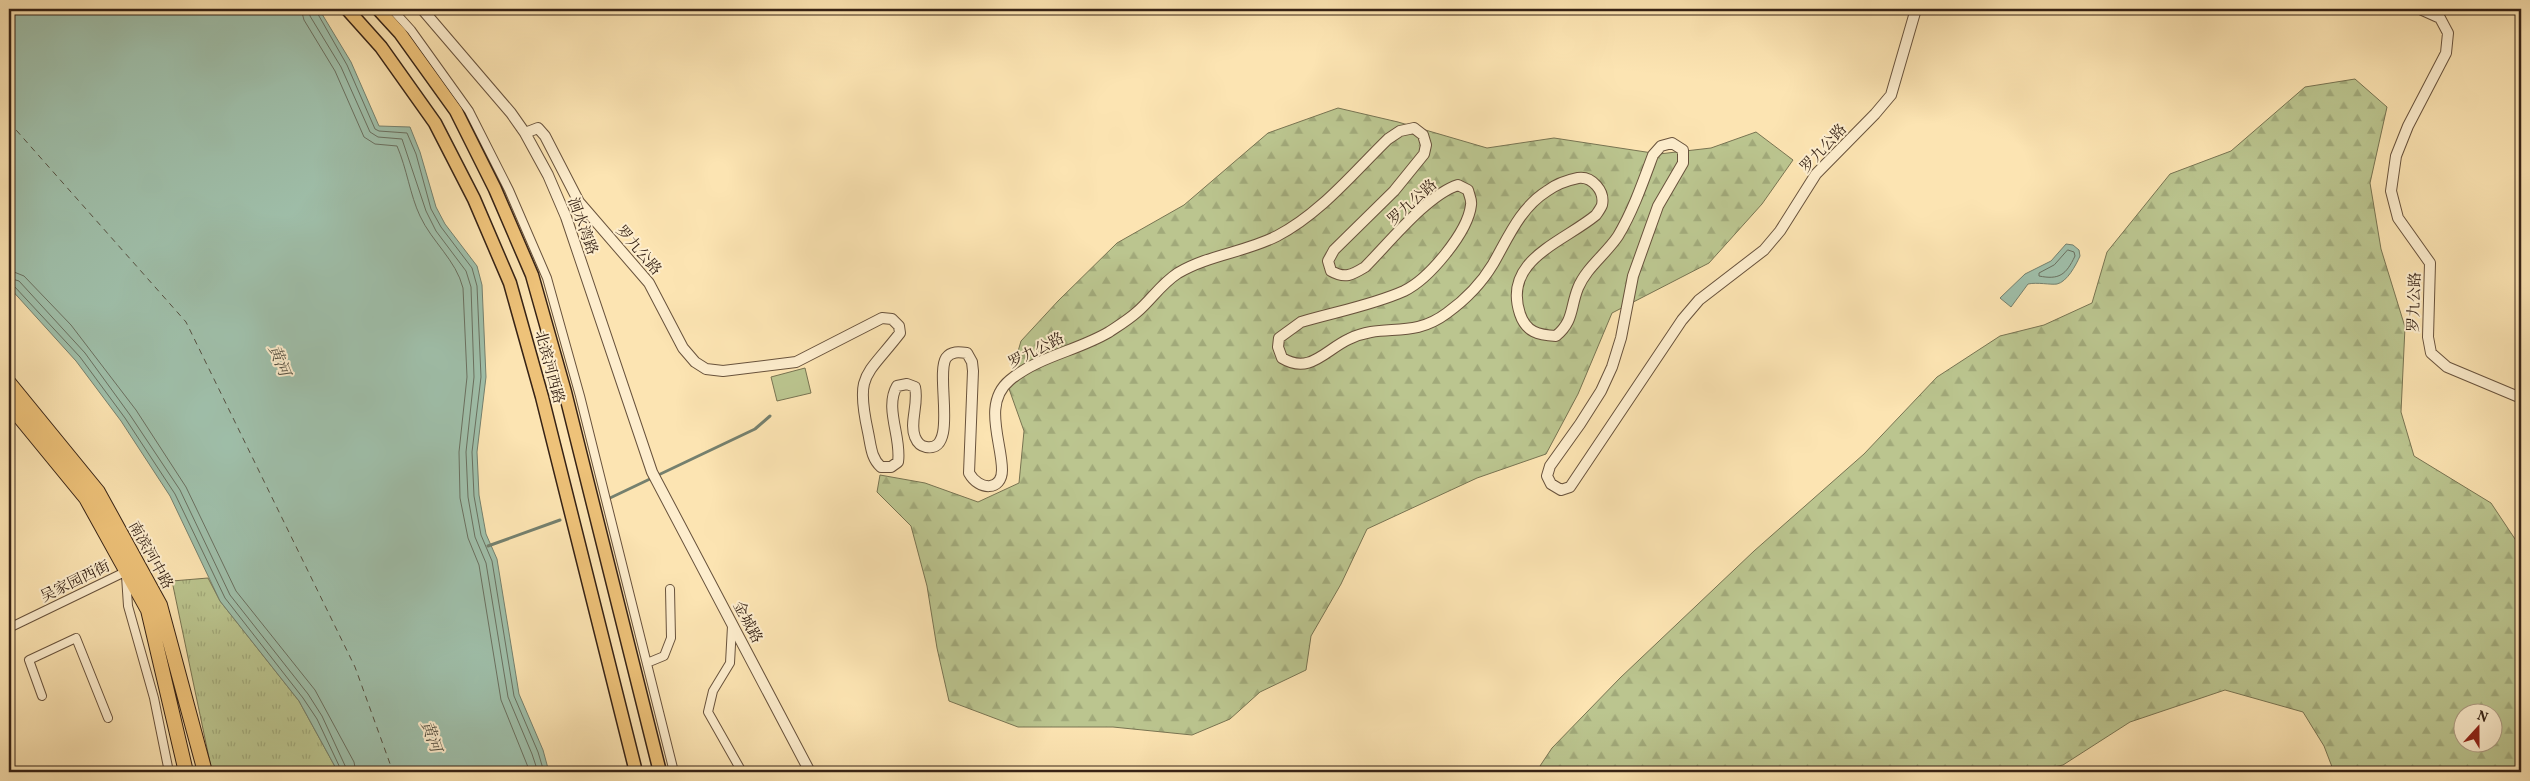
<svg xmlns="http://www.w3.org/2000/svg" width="2530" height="781" font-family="Vollkorn,'Noto Serif SC',serif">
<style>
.forest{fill:url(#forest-firs);stroke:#787452;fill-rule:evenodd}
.park{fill:url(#park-tufts);stroke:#787452}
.pitch{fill:#bbc58f;stroke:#787452}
.water{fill:#9fbfaa;stroke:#75806e}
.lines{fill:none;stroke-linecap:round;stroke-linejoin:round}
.shore{stroke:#6a7060;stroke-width:1}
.stream{stroke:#75806e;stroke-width:3}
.ferry{stroke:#565142;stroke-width:1;stroke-dasharray:6 5;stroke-linecap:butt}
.minor-casing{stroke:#68523c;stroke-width:10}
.tertiary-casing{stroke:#68523c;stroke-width:12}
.primary-casing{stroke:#362215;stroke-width:15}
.trunk-casing{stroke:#362215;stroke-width:16}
.minor{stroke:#fdedcd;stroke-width:8}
.tertiary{stroke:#fdedcd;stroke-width:10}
.primary{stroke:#eec279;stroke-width:12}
.trunk{stroke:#eec279;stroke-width:14}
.labels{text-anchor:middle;stroke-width:4;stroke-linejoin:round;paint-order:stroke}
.street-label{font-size:15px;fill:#362215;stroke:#fdedcd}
.water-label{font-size:16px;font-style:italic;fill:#565142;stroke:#fdedcd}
</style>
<defs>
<pattern id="forest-firs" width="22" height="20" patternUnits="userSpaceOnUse" patternTransform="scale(1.25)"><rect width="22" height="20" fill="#bbc58f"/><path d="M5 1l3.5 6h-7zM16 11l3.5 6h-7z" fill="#a1a97a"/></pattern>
<pattern id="park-tufts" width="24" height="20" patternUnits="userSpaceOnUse" patternTransform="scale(1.25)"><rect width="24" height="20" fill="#bbc58f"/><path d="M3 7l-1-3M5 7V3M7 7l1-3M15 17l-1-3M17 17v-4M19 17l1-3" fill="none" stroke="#a1a97a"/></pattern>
</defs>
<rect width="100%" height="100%" fill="#fce4b2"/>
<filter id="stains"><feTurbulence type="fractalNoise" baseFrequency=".004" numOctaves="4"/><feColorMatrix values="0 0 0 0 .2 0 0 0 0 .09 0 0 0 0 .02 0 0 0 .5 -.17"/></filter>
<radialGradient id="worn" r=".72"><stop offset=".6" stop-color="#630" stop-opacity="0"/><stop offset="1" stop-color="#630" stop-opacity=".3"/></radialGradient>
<!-- forest -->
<path class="forest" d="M 2355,79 L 2387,107 L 2370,183 L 2381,249 L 2405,327 L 2401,412 L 2414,456 L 2491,503 L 2521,548 L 2521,772 L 2334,772 L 2324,746 L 2303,712 L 2225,690 L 2130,722 L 2063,765 L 2031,772 L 1536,772 L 1552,748 L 1620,678 L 1754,551 L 1864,454 L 1937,377 L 2000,336 L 2044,325 L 2092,303 L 2107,252 L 2170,174 L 2231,151 L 2305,87 ZM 2462,714 L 2492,714 L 2492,744 L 2462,744 Z
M 1338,108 L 1398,122 L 1487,148 L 1554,138 L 1659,154 L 1711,148 L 1756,132 L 1793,160 L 1762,204 L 1709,263 L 1612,313 L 1578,394 L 1546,454 L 1477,478 L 1367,529 L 1341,584 L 1311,636 L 1306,670 L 1260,692 L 1230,719 L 1192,735 L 1113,727 L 1018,727 L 949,701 L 937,648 L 927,586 L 911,526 L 877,492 L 880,475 L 925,483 L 978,502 L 1019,483 L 1024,431 L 1008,386 L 1021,341 L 1058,301 L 1117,243 L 1184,205 L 1268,133 Z"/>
<!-- park -->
<path class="park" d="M 208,578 L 220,601 L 299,701 L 338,772 L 212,772 L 172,581 Z"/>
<!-- pitch -->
<path class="pitch" d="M 805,368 L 811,393 L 777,401 L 771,377 Z"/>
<!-- water -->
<path class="water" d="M 9,9 L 319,9 L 351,62 L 379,126 L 410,127 L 420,152 L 436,207 L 445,224 L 477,266 L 482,285 L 486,377 L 477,452 L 479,495 L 486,534 L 497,559 L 519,694 L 543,750 L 549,772 L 338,772 L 299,701 L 220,601 L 170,496 L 121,421 L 76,361 L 9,287 Z
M 2066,244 L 2073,245 L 2079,250 L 2080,256 C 2076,265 2067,282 2057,284 C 2050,285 2038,282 2028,284 L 2011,307 L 2000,298 L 2025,274 L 2051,261 Z"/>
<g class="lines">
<!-- shore -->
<path class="shore" d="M 301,9 L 304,20 L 335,71 L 364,137 L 375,144 L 397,146 C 407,169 410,195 420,216 C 432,242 456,260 463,288 L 467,377 L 459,452 L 460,498 L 468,538 L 479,565 L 501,700 L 530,772
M 309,9 L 310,16 L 341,67 L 370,132 L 378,137 L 402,139 L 426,211 L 436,231 L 466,271 L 471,287 L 474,377 L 466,452 L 468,497 L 475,537 L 486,563 L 508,697 L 532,754 L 538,772
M 315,9 L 347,65 L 375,129 L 379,131 L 407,133 L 416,154 L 431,209 L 441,227 L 472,268 L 477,286 L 481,377 L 472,452 L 474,496 L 481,535 L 492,561 L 514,696 L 538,752 L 544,772
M 2068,250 L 2074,252 L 2075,256 C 2066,275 2059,280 2039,276 L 2039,273 L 2054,265 Z
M 9,270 L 24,276 L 71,325 L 136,410 L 186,487 L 236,591 L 315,690 L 354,762 L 356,772
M 9,278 L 19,281 L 85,353 L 130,415 L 180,490 L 230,595 L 308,694 L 322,716 L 348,772
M 9,284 L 14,286 L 80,357 L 125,418 L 175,494 L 225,598 L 303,698 L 317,719 L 342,772"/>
<!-- stream -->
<path class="stream" d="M 610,498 L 755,429 L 770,416
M 488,546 L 560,520"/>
<!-- ferry -->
<path class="ferry" d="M 9,122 L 186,322 L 355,667 L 393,772"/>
<!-- minor casing -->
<g class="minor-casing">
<path id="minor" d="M 392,9 L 411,30 L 469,111 L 509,190 L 547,278 L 580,396 L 674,772
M 126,576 L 128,606 L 154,698 L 169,772
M 732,626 L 730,663 L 713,691 L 708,712 L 742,772
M 9,628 L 129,570
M 647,663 L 664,656 L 671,638 L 670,589
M 42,696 L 29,660 L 76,638 L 108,718"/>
</g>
<!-- tertiary casing -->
<g class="tertiary-casing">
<path id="tertiary" d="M 422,9 L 511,113 L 525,133 L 548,175 L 566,217 L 652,472 L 810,772
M 2420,9 L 2440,18 L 2448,33 L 2446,53 L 2408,126 L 2396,156 L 2391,191 L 2398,218 L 2430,263 L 2428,337 L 2431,353 L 2447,367 L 2521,398
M 525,133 L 538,128 L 545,136 L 579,202 L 649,283 L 683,348 L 695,362 L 706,369 L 723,371 L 796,362 L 882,318 L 892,319 L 899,326 L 900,333 C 866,377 855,373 868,432 C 871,446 871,458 881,467 L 891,467 L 898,462 C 902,438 884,408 897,386 L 907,384 L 915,387 C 919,404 909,423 915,437 C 917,442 920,446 926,447 C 959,453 935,375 946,358 C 951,351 959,352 967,353 L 972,362 L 973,371 L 969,473 C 979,491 1002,491 1002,470 C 1002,442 982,403 1010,380 C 1039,356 1077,351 1109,332 C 1118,326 1128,320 1137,312 C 1151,300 1161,284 1178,273 C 1208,255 1246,252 1277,236 C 1320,214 1354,172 1388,139 L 1400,131 L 1414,128 L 1423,135 L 1426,145 L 1424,154 L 1394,191 L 1334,250 L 1328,261 L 1331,271 C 1345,279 1352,275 1365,267 C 1389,243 1427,195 1458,185 L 1468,190 C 1469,195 1472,200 1471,205 C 1468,232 1429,279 1404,291 C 1373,305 1335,312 1301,322 L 1279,338 L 1278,347 L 1282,358 C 1310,375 1325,350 1349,339 C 1384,322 1411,340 1447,313 C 1465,300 1481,284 1493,264 C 1508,238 1520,208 1547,191 C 1555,185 1568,180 1578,178 C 1592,176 1605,191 1602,205 C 1601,208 1598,212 1596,215 C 1562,243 1502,260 1520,314 C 1526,332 1538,335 1556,336 C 1574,321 1570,308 1578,288 C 1586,268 1606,254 1618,236 C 1633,211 1643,182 1653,155 L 1661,146 L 1672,143 L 1683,150 L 1683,163 L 1658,206 L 1633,276 L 1621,338 L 1612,367 L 1601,391 L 1580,424 L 1550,466 L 1547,476 L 1551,484 L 1561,490 L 1570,487 L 1682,320 L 1699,300 L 1764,250 L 1780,231 L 1816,174 L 1875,114 L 1891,95 L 1916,9"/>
</g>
<!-- primary casing -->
<g class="primary-casing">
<path id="primary" d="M 347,9 L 381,47 L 435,123 L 474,199 L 510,283 L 542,397 L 636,772
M 378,9 L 400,33 L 456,111 L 495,189 L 532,275 L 565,392 L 660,772"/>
</g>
<!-- trunk casing -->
<g class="trunk-casing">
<path id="trunk" d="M 9,383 L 98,492 L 160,605 L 205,772
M 9,404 L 86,498 L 148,610 L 186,772"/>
</g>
<!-- minor -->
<use href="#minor" class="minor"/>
<!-- tertiary -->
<use href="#tertiary" class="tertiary"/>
<!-- primary -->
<use href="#primary" class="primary"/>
<!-- trunk -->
<use href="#trunk" class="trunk"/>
</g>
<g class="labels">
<!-- street labels -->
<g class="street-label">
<text transform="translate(1823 148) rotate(-47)" y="5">罗九公路</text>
<text transform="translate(1412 202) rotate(-42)" y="5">罗九公路</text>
<text transform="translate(583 226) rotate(70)" y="5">洄水湾路</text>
<text transform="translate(639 250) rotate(49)" y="5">罗九公路</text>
<text transform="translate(2414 302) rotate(-88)" y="5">罗九公路</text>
<text transform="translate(1036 350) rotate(-27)" y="5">罗九公路</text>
<text transform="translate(550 367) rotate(75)" y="5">北滨河西路</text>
<text transform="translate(151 555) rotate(61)" y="5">南滨河中路</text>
<text transform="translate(75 581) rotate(-26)" y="5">吴家园西街</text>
<text transform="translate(748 622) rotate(62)" y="5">金城路</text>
</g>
<!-- water labels -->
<g class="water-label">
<text transform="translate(280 360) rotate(68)" y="6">黄河</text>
<text transform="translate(432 736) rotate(70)" y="6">黄河</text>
</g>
</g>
<!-- margin -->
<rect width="2530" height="781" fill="none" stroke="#fce4b2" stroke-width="30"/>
<rect x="10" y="10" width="2510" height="761" fill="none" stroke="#362215" stroke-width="2.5"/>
<rect x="15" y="15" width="2500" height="751" fill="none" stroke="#362215"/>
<!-- north arrow -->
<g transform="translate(2478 728) rotate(21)"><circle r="24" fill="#fdedcd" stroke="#ad9c83"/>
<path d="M0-4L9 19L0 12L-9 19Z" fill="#8f2418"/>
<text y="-8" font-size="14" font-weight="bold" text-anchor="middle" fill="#362215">N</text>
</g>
<rect width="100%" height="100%" filter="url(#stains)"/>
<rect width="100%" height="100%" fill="url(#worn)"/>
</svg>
